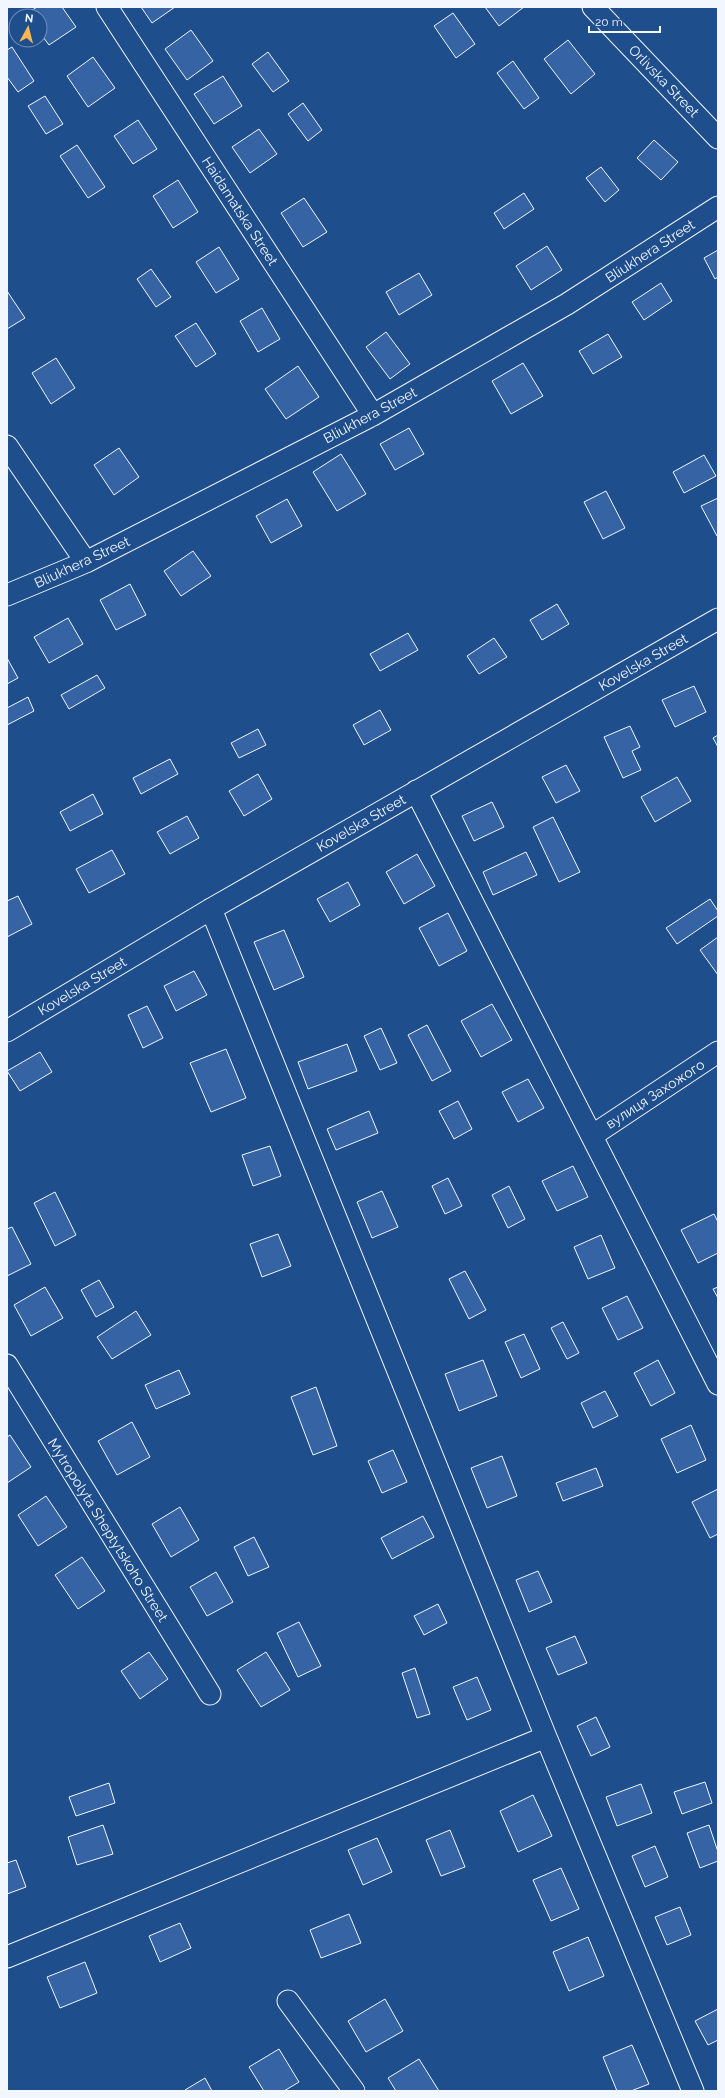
<svg xmlns="http://www.w3.org/2000/svg" width="725" height="2098" font-family="Raleway,sans-serif">
<style>
.building{fill:#3563a3;stroke:#f2f6ff}
.lines{fill:none;stroke-linecap:round;stroke-linejoin:round}
.minor-casing{stroke:#f2f6ff;stroke-width:23}
.minor{stroke:#1f4e8c;stroke-width:21}
.labels{text-anchor:middle;stroke-width:3;stroke-linejoin:round;paint-order:stroke}
.street-label{font-size:14px;fill:#f2f6ff;stroke:#1f4e8c}
</style>
<rect width="100%" height="100%" fill="#1f4e8c"/>
<!-- building -->
<path class="building" d="M 37,7 L 62,7 L 76,27 L 49,45 L 40,33 L 40,16 L 28,16 L 26,14 Z
M 141,7 L 175,7 L 152,23 Z
M 485,7 L 524,7 L 499,26 Z
M 453,13 L 475,44 L 456,58 L 434,26 Z
M 191,30 L 213,61 L 187,80 L 165,49 Z
M 568,40 L 595,74 L 571,94 L 544,59 Z
M 12,47 L 34,81 L 18,92 L 7,77 L 7,50 Z
M 268,52 L 289,81 L 273,92 L 252,64 Z
M 93,57 L 115,88 L 88,107 L 67,76 Z
M 513,61 L 539,98 L 524,109 L 497,73 Z
M 223,76 L 242,106 L 214,124 L 194,94 Z
M 45,96 L 63,124 L 46,134 L 28,106 Z
M 303,103 L 322,130 L 308,141 L 288,114 Z
M 138,120 L 157,149 L 133,164 L 114,136 Z
M 259,129 L 277,154 L 250,173 L 232,147 Z
M 654,140 L 678,162 L 661,180 L 637,158 Z
M 77,145 L 105,187 L 88,198 L 60,156 Z
M 601,167 L 619,190 L 605,202 L 586,178 Z
M 178,180 L 198,212 L 173,228 L 153,196 Z
M 524,193 L 534,209 L 504,229 L 494,213 Z
M 304,198 L 327,232 L 303,247 L 281,213 Z
M 547,246 L 562,270 L 531,290 L 516,266 Z
M 219,247 L 239,279 L 216,293 L 196,262 Z
M 718,250 L 718,277 L 715,279 L 704,258 Z
M 151,269 L 171,297 L 156,307 L 137,279 Z
M 419,273 L 432,295 L 399,315 L 386,292 Z
M 661,283 L 672,301 L 644,320 L 632,302 Z
M 7,291 L 25,318 L 7,329 Z
M 262,308 L 280,339 L 258,352 L 240,321 Z
M 196,323 L 216,354 L 196,367 L 175,336 Z
M 386,332 L 410,364 L 390,379 L 366,347 Z
M 608,334 L 622,357 L 593,374 L 579,351 Z
M 56,358 L 75,388 L 51,404 L 32,373 Z
M 523,363 L 543,396 L 511,414 L 492,381 Z
M 298,366 L 319,397 L 286,419 L 265,389 Z
M 409,428 L 424,454 L 395,470 L 380,444 Z
M 119,448 L 139,477 L 114,495 L 94,465 Z
M 341,454 L 366,494 L 337,511 L 313,472 Z
M 704,455 L 716,476 L 684,493 L 673,472 Z
M 606,491 L 625,528 L 603,539 L 584,502 Z
M 718,498 L 718,535 L 717,536 L 701,506 Z
M 287,499 L 302,526 L 271,543 L 256,516 Z
M 193,551 L 211,576 L 181,596 L 164,571 Z
M 130,584 L 146,615 L 116,630 L 100,600 Z
M 557,604 L 569,624 L 542,640 L 530,620 Z
M 68,618 L 83,644 L 49,663 L 34,637 Z
M 408,633 L 418,650 L 380,671 L 370,654 Z
M 494,638 L 507,657 L 479,674 L 467,656 Z
M 7,658 L 18,678 L 7,684 Z
M 97,675 L 105,688 L 69,709 L 61,695 Z
M 694,686 L 706,712 L 675,727 L 662,700 Z
M 28,697 L 34,711 L 7,725 L 7,708 Z
M 380,710 L 391,730 L 364,745 L 353,725 Z
M 630,726 L 640,747 L 632,751 L 641,770 L 623,778 L 604,737 Z
M 258,729 L 266,745 L 239,758 L 231,743 Z
M 718,735 L 718,747 L 713,738 Z
M 170,759 L 178,774 L 141,794 L 133,778 Z
M 566,765 L 580,791 L 556,803 L 542,777 Z
M 258,774 L 272,799 L 244,816 L 229,791 Z
M 677,777 L 691,801 L 655,822 L 641,797 Z
M 93,794 L 103,814 L 70,831 L 60,812 Z
M 492,802 L 504,827 L 474,841 L 462,816 Z
M 187,816 L 199,838 L 170,854 L 157,832 Z
M 553,817 L 580,872 L 559,882 L 533,827 Z
M 112,850 L 125,874 L 89,893 L 76,869 Z
M 526,852 L 537,875 L 493,895 L 483,872 Z
M 417,854 L 435,886 L 404,904 L 386,872 Z
M 348,882 L 360,905 L 330,922 L 317,899 Z
M 18,896 L 32,924 L 7,937 L 7,901 Z
M 710,899 L 718,911 L 718,916 L 677,944 L 666,928 Z
M 448,913 L 467,951 L 439,966 L 419,928 Z
M 284,930 L 304,977 L 274,990 L 254,942 Z
M 718,937 L 718,975 L 700,950 Z
M 194,971 L 207,995 L 176,1011 L 164,986 Z
M 492,1004 L 512,1040 L 481,1057 L 461,1021 Z
M 147,1006 L 163,1038 L 143,1048 L 128,1015 Z
M 427,1025 L 451,1071 L 432,1081 L 408,1035 Z
M 381,1028 L 397,1063 L 380,1070 L 364,1036 Z
M 347,1044 L 357,1071 L 308,1089 L 298,1062 Z
M 226,1049 L 246,1098 L 211,1112 L 190,1063 Z
M 40,1052 L 52,1072 L 20,1091 L 7,1071 Z
M 528,1079 L 544,1108 L 518,1122 L 502,1092 Z
M 458,1101 L 472,1129 L 454,1139 L 439,1111 Z
M 369,1111 L 378,1133 L 336,1150 L 327,1129 Z
M 270,1146 L 281,1176 L 253,1186 L 242,1155 Z
M 573,1166 L 588,1197 L 557,1211 L 542,1181 Z
M 448,1178 L 462,1206 L 445,1214 L 432,1186 Z
M 509,1186 L 525,1219 L 508,1228 L 492,1195 Z
M 382,1191 L 398,1227 L 372,1238 L 357,1202 Z
M 55,1192 L 76,1235 L 55,1246 L 34,1203 Z
M 714,1214 L 718,1222 L 718,1253 L 698,1263 L 681,1230 Z
M 12,1227 L 31,1264 L 7,1276 L 7,1229 Z
M 278,1234 L 291,1266 L 262,1277 L 250,1244 Z
M 601,1235 L 615,1268 L 588,1279 L 574,1247 Z
M 465,1271 L 486,1310 L 469,1319 L 449,1279 Z
M 99,1280 L 114,1307 L 96,1317 L 81,1290 Z
M 45,1287 L 63,1318 L 31,1336 L 14,1305 Z
M 718,1287 L 718,1298 L 713,1289 Z
M 627,1296 L 643,1328 L 618,1340 L 602,1308 Z
M 136,1311 L 151,1335 L 112,1359 L 97,1337 Z
M 563,1322 L 579,1353 L 567,1359 L 551,1328 Z
M 524,1334 L 540,1369 L 521,1378 L 505,1342 Z
M 483,1360 L 497,1396 L 459,1411 L 445,1374 Z
M 658,1360 L 675,1393 L 651,1406 L 634,1373 Z
M 179,1370 L 190,1394 L 156,1409 L 145,1385 Z
M 316,1387 L 337,1446 L 313,1455 L 291,1397 Z
M 605,1391 L 618,1416 L 593,1428 L 581,1403 Z
M 132,1422 L 150,1457 L 117,1475 L 98,1441 Z
M 691,1425 L 706,1460 L 677,1473 L 661,1439 Z
M 10,1435 L 31,1467 L 7,1483 L 7,1437 Z
M 393,1450 L 407,1482 L 382,1493 L 368,1461 Z
M 502,1456 L 517,1496 L 487,1508 L 471,1468 Z
M 596,1468 L 603,1486 L 563,1501 L 556,1483 Z
M 718,1489 L 718,1534 L 710,1538 L 692,1502 Z
M 46,1496 L 67,1527 L 38,1546 L 18,1515 Z
M 180,1507 L 199,1540 L 171,1557 L 152,1524 Z
M 423,1516 L 434,1537 L 392,1559 L 381,1538 Z
M 254,1537 L 269,1567 L 248,1576 L 234,1547 Z
M 82,1557 L 105,1591 L 78,1609 L 55,1575 Z
M 538,1571 L 552,1602 L 529,1612 L 516,1580 Z
M 216,1572 L 233,1602 L 207,1616 L 190,1587 Z
M 438,1604 L 447,1623 L 424,1635 L 414,1616 Z
M 299,1622 L 321,1666 L 298,1677 L 277,1633 Z
M 575,1636 L 587,1663 L 558,1675 L 546,1648 Z
M 149,1652 L 168,1679 L 140,1699 L 121,1671 Z
M 266,1652 L 290,1690 L 261,1707 L 237,1670 Z
M 415,1668 L 430,1714 L 417,1718 L 402,1673 Z
M 477,1677 L 491,1710 L 467,1720 L 453,1687 Z
M 596,1717 L 610,1747 L 591,1756 L 577,1726 Z
M 705,1782 L 712,1803 L 682,1814 L 674,1792 Z
M 109,1783 L 115,1803 L 76,1816 L 69,1797 Z
M 641,1784 L 652,1813 L 617,1826 L 606,1797 Z
M 533,1795 L 552,1836 L 518,1852 L 500,1811 Z
M 103,1825 L 113,1854 L 77,1865 L 68,1837 Z
M 709,1825 L 718,1852 L 718,1861 L 700,1868 L 687,1833 Z
M 450,1830 L 465,1867 L 441,1876 L 426,1840 Z
M 377,1838 L 392,1872 L 363,1885 L 348,1850 Z
M 655,1846 L 668,1877 L 645,1887 L 632,1856 Z
M 16,1860 L 26,1887 L 7,1894 L 7,1863 Z
M 561,1868 L 579,1909 L 551,1921 L 533,1880 Z
M 680,1907 L 691,1935 L 667,1945 L 655,1917 Z
M 349,1914 L 361,1943 L 321,1958 L 310,1930 Z
M 180,1923 L 191,1948 L 160,1962 L 149,1936 Z
M 588,1937 L 604,1976 L 569,1991 L 553,1952 Z
M 85,1962 L 97,1993 L 60,2008 L 47,1977 Z
M 385,1999 L 403,2031 L 366,2052 L 348,2021 Z
M 718,2009 L 718,2040 L 708,2045 L 695,2021 Z
M 632,2045 L 649,2084 L 631,2091 L 617,2091 L 603,2057 Z
M 279,2049 L 299,2082 L 284,2091 L 264,2091 L 249,2067 Z
M 419,2059 L 439,2091 L 396,2091 L 388,2078 Z
M 205,2078 L 212,2091 L 185,2091 L 185,2090 Z"/>
<g class="lines">
<!-- minor casing -->
<g class="minor-casing">
<path id="minor" d="M 107,7 L 373,415
M 593,7 L 718,138
M 7,446 L 86,562
M 7,595 L 86,562 L 373,415 L 567,304 L 718,207
M 416,791 L 718,1384
M 211,909 L 546,1737 L 693,2091
M 7,1031 L 211,909 L 718,619
M 593,1135 L 718,1052
M 7,1365 L 210,1694
M 7,1957 L 546,1737
M 288,2001 L 354,2091"/>
</g>
<!-- minor -->
<use href="#minor" class="minor"/>
</g>
<g class="labels">
<!-- street labels -->
<g class="street-label">
<text transform="translate(664 81) rotate(46)" y="5">Orlivska Street</text>
<text transform="translate(240 211) rotate(57)" y="5">Haidamatska Street</text>
<text transform="translate(650 251) rotate(-33)" y="5">Bliukhera Street</text>
<text transform="translate(370 415) rotate(-28)" y="5">Bliukhera Street</text>
<text transform="translate(82 562) rotate(-25)" y="5">Bliukhera Street</text>
<text transform="translate(643 662) rotate(-30)" y="5">Kovelska Street</text>
<text transform="translate(361 823) rotate(-30)" y="5">Kovelska Street</text>
<text transform="translate(82 986) rotate(-31)" y="5">Kovelska Street</text>
<text transform="translate(655 1094) rotate(-33)" y="5">вулиця Захожого</text>
<text transform="translate(108 1530) rotate(58)" y="5">Mytropolyta Sheptytskoho Street</text>
</g>
</g>
<!-- border -->
<rect width="725" height="2098" fill="none" stroke="#f2f6ff" stroke-width="16"/>
<!-- north arrow -->
<g transform="translate(28 28) rotate(7)"><circle r="19" fill="#1f4e8c" stroke="#7391ba"/>
<path d="M0-3L7 15L0 10L-7 15Z" fill="#ffb74d"/>
<text y="-6" font-size="11" font-weight="bold" text-anchor="middle" fill="#f2f6ff">N</text>
</g>
<!-- scale -->
<path d="M589 26v6h71v-6" fill="none" stroke="#f2f6ff" stroke-width="2"/>
<text x="595" y="26" font-size="12" fill="#f2f6ff" stroke="#1f4e8c" stroke-width="3" paint-order="stroke">20 m</text>
</svg>
